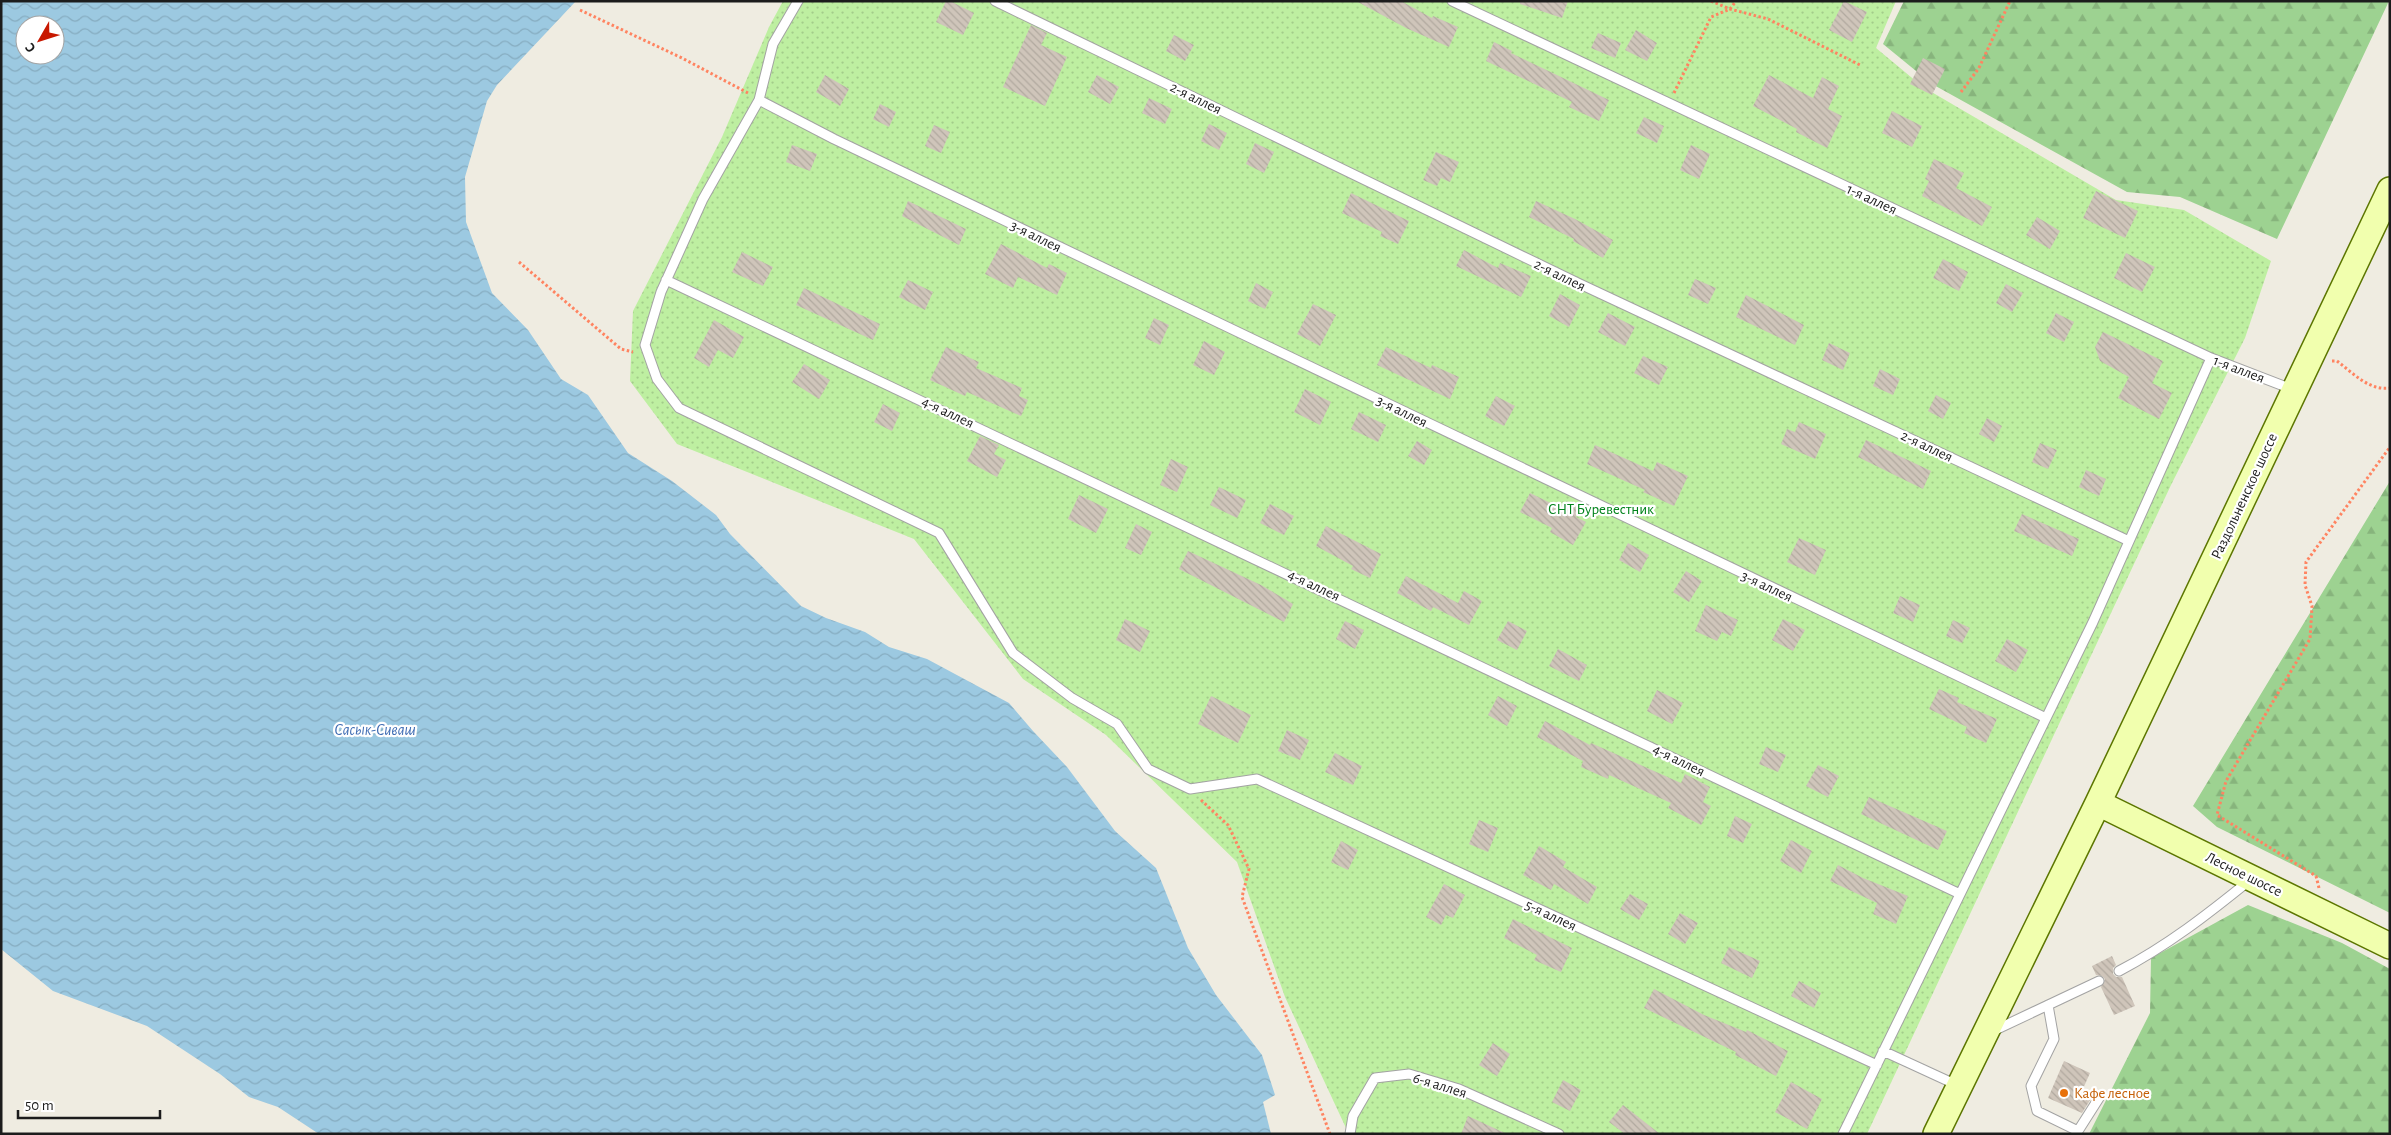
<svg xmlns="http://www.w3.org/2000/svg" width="2391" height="1135" font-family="'Alegreya Sans',sans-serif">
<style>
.grass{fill:url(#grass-dots)}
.forest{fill:url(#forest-firs)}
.water{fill:url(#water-waves);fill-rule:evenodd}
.building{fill:url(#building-back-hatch)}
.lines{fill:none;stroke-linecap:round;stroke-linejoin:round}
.lane-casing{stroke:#a3a3a3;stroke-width:11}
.secondary-casing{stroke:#5c7600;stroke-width:28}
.path{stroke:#ff8461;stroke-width:3;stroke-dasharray:2.5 2.5;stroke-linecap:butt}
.lane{stroke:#fff;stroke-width:9}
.secondary{stroke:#f1ffae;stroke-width:25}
.food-dot{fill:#e8710a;stroke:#fff;stroke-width:2}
.labels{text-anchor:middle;stroke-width:4.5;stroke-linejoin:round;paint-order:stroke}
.street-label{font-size:15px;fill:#1c1c1c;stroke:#fff}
.park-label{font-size:15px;fill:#01831b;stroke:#fff}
.food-label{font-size:15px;fill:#c56008;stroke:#fff;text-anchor:start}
.water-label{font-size:16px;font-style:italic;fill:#406db4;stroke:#fff}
</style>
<defs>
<pattern id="grass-dots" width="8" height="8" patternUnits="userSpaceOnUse" patternTransform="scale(1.25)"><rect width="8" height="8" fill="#beefa1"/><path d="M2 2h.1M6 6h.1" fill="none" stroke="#a3cc8a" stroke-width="1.8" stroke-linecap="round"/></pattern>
<pattern id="forest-firs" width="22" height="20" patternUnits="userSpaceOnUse" patternTransform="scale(1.25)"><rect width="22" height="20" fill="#9dd291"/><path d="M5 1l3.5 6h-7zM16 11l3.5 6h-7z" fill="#87b47c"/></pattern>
<pattern id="water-waves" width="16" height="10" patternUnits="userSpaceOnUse" patternTransform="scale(1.25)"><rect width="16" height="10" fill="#9cc9e1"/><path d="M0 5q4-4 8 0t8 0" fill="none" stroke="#86acc0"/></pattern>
<pattern id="building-back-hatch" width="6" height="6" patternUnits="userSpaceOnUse" patternTransform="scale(1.25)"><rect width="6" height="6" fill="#cfc5ba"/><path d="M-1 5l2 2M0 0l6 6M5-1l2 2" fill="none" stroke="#b1a99f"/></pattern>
</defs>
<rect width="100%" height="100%" fill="#efece1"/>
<!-- grass -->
<path class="grass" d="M 783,1 L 1896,1 L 1876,48 L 1923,87 L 2116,200 L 2184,210 L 2271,261 L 2245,338 L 2171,485 L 1867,1134 L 1346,1134 L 1346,1128 L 1285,997 L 1237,862 L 1106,735 L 1023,679 L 914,539 L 677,444 L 630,381 L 633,311 L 722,137 L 769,27 Z"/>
<!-- forest -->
<path class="forest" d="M 1904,1 L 2389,1 L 2277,239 L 2180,197 L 2127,192 L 1932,84 L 1883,44 Z
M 2390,481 L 2390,913 L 2217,827 L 2193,806 Z
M 2248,905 L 2342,943 L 2390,969 L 2390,1134 L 2089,1134 L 2150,1013 L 2151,958 Z"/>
<!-- water -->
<path class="water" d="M 1,1 L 576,1 L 497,85 L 487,101 L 465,177 L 466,222 L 492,293 L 528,330 L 561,379 L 588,395 L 628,453 L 672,481 L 716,515 L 730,534 L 801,606 L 826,618 L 865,632 L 889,647 L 927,659 L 1009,703 L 1033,731 L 1067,767 L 1115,831 L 1156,868 L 1188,948 L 1216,995 L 1262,1055 L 1275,1095 L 1263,1102 L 1271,1134 L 319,1134 L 278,1107 L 249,1097 L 220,1074 L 147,1026 L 53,991 L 1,949 ZM 25,25 L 55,25 L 55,55 L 25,55 Z"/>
<!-- building -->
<path class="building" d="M 946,1 L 950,1 L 974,13 L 963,35 L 936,22 Z
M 1356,1 L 1401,1 L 1432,18 L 1433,16 L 1458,27 L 1449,47 L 1406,28 Z
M 1520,1 L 1568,1 L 1562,18 L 1520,4 Z
M 1844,1 L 1867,12 L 1852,42 L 1829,30 Z
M 1031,25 L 1047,33 L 1041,45 L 1067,57 L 1045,106 L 1003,87 Z
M 1636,30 L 1657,43 L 1647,61 L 1625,50 Z
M 1598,33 L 1621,43 L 1615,58 L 1591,48 Z
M 1174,35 L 1194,45 L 1185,61 L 1166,51 Z
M 1494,42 L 1512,51 L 1511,53 L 1609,100 L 1599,121 L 1569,107 L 1572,102 L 1486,61 Z
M 1923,58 L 1945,69 L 1932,95 L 1910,84 Z
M 825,75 L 849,89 L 840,106 L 816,92 Z
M 1097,75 L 1119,87 L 1110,104 L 1088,92 Z
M 1769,75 L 1813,98 L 1822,77 L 1839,86 L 1828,109 L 1842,116 L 1827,148 L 1796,132 L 1797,129 L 1753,106 Z
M 1149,98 L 1172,109 L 1165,124 L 1142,113 Z
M 880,104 L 896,112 L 889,127 L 873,119 Z
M 1892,111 L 1922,126 L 1912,147 L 1882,133 Z
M 1644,117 L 1664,126 L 1657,143 L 1636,133 Z
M 1209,124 L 1227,133 L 1219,150 L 1201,141 Z
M 934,125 L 950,132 L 941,153 L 925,146 Z
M 1255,143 L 1274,152 L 1264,173 L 1246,164 Z
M 792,145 L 817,154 L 810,171 L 786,162 Z
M 1691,145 L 1710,154 L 1699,179 L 1680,170 Z
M 1436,152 L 1459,162 L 1450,182 L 1441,178 L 1437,186 L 1423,180 Z
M 1934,159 L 1964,173 L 1956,188 L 1992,207 L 1982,226 L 1922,196 L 1929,181 L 1925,179 Z
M 2096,191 L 2138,211 L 2125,238 L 2083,218 Z
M 1351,193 L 1409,221 L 1398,244 L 1380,236 L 1382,232 L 1342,213 Z
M 908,201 L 966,229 L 959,245 L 902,216 Z
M 1536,201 L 1575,219 L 1613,240 L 1603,258 L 1573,241 L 1574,239 L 1529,217 Z
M 2037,217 L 2060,231 L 2050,249 L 2026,235 Z
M 1001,244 L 1047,268 L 1049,264 L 1067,273 L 1057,295 L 1018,277 L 1013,288 L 985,274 Z
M 1464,250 L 1498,268 L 1500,263 L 1531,276 L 1521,297 L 1456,266 Z
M 742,252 L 773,267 L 763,286 L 732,272 Z
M 2126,253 L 2155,267 L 2142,292 L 2114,278 Z
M 1943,259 L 1968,272 L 1959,291 L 1933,278 Z
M 1695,279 L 1716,288 L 1708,304 L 1688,295 Z
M 908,280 L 933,292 L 925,310 L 899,297 Z
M 1256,283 L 1273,292 L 1265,309 L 1248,301 Z
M 2006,284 L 2023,293 L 2012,312 L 1996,303 Z
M 804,288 L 880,324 L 873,340 L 796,305 Z
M 1560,294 L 1580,305 L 1569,327 L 1549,316 Z
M 1746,295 L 1804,325 L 1795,345 L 1736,317 Z
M 1313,304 L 1336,315 L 1320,346 L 1297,334 Z
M 1608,313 L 1635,327 L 1625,346 L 1598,332 Z
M 2056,313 L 2074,322 L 2064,342 L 2046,333 Z
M 1154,318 L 1169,325 L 1160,345 L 1145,338 Z
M 714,320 L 744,337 L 733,358 L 718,350 L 709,367 L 694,358 Z
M 2103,332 L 2163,361 L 2152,383 L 2172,393 L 2159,419 L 2118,398 L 2129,377 L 2100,361 L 2095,347 Z
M 1204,341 L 1225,352 L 1214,375 L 1193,365 Z
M 1829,343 L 1850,353 L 1843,370 L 1822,360 Z
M 946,347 L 979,362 L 976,368 L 1022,388 L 1019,396 L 1028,400 L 1021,416 L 967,392 L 965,396 L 930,380 Z
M 1386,347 L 1431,368 L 1432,365 L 1459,377 L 1450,399 L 1377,365 Z
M 1643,356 L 1668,367 L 1659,385 L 1634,373 Z
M 804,364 L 830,380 L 819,399 L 792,382 Z
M 1880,369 L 1900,379 L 1893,395 L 1873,386 Z
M 1305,389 L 1331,402 L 1320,425 L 1294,412 Z
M 1936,395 L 1951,403 L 1943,419 L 1928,411 Z
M 1496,396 L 1515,406 L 1504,426 L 1485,416 Z
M 883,404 L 900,413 L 892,431 L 874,422 Z
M 1359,412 L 1386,425 L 1378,442 L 1351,429 Z
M 1987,418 L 2002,426 L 1994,442 L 1979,434 Z
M 1799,422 L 1826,434 L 1815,459 L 1781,444 L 1787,429 L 1795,432 Z
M 980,436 L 999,445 L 994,454 L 1006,460 L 997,477 L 967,461 Z
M 1866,440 L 1931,471 L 1923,489 L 1858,457 Z
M 1417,441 L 1432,450 L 1424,465 L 1408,456 Z
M 2040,443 L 2057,450 L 2048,469 L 2032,462 Z
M 1595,445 L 1653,471 L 1657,462 L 1688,476 L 1674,506 L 1643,492 L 1645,490 L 1587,464 Z
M 1171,459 L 1188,467 L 1177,492 L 1160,485 Z
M 2086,470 L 2106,479 L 2099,496 L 2079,487 Z
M 1219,487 L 1246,500 L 1237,518 L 1210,505 Z
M 1530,493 L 1563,509 L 1567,501 L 1581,509 L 1576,517 L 1586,522 L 1573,545 L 1550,532 L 1552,528 L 1520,512 Z
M 1079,495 L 1108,509 L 1096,533 L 1068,519 Z
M 1270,504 L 1294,516 L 1284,535 L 1260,523 Z
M 2022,514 L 2079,539 L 2072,556 L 2014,531 Z
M 1136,524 L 1152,532 L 1141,555 L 1125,548 Z
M 1326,526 L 1381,554 L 1370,578 L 1351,569 L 1353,566 L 1316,546 Z
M 1799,538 L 1826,550 L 1815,575 L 1787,562 Z
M 1628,543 L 1649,555 L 1640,572 L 1619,560 Z
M 1188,551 L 1261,585 L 1293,604 L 1284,622 L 1179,569 Z
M 1686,571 L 1702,581 L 1689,602 L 1673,592 Z
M 1406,576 L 1458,603 L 1464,591 L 1482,601 L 1469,625 L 1433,607 L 1431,611 L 1397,593 Z
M 1900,596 L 1920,605 L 1913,622 L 1893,613 Z
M 1706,605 L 1738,620 L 1731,636 L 1722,632 L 1717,641 L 1695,631 Z
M 1125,619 L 1150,631 L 1140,652 L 1116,640 Z
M 1783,619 L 1805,630 L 1793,651 L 1772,640 Z
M 1953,620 L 1970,628 L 1962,643 L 1946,636 Z
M 1345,621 L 1364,630 L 1355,649 L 1336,639 Z
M 1508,621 L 1527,631 L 1517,650 L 1497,640 Z
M 2007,639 L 2028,650 L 2016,672 L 1995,661 Z
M 1558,649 L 1587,665 L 1579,681 L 1549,666 Z
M 1939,689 L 1959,698 L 1957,702 L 1997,719 L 1986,743 L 1964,733 L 1967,727 L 1929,709 Z
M 1657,690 L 1683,703 L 1672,724 L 1647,711 Z
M 1211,696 L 1251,715 L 1238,743 L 1198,724 Z
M 1498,696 L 1517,706 L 1507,726 L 1488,715 Z
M 1545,721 L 1590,745 L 1591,743 L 1681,783 L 1685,774 L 1710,787 L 1703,802 L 1711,806 L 1701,825 L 1668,808 L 1671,803 L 1609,775 L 1608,779 L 1581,767 L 1583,761 L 1537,737 Z
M 1287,730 L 1309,740 L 1300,760 L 1278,751 Z
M 1766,747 L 1786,755 L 1778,772 L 1759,764 Z
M 1335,753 L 1362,766 L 1353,785 L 1325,772 Z
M 1818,765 L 1839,776 L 1828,797 L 1806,786 Z
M 1869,797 L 1947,831 L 1938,850 L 1861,814 Z
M 1735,816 L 1752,824 L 1743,843 L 1727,836 Z
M 1479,820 L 1498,828 L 1488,852 L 1469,844 Z
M 1791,840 L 1812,851 L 1801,873 L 1780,861 Z
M 1341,841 L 1358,850 L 1348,870 L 1331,862 Z
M 1539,846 L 1566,862 L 1563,867 L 1597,887 L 1588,904 L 1554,884 L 1551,890 L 1523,875 Z
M 1838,865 L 1863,878 L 1908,896 L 1896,924 L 1873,914 L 1877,903 L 1830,881 Z
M 1444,884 L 1465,895 L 1453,918 L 1446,915 L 1441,925 L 1426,917 Z
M 1630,894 L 1648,904 L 1639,920 L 1620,909 Z
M 1680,913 L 1698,923 L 1685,944 L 1668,934 Z
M 1513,919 L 1572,948 L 1561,972 L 1534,960 L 1537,955 L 1504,938 Z
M 1729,947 L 1760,961 L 1752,978 L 1721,963 Z
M 2112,956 L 2116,965 L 2113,968 L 2113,974 L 2116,977 L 2122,977 L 2135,1006 L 2114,1015 L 2101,987 L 2105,979 L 2102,976 L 2096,975 L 2092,966 Z
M 1799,981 L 1821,993 L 1814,1008 L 1791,996 Z
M 1654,989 L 1704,1015 L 1746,1032 L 1747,1030 L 1788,1051 L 1776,1076 L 1735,1055 L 1736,1052 L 1644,1008 Z
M 1493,1043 L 1510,1054 L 1497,1076 L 1479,1065 Z
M 2064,1061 L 2090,1073 L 2082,1091 L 2092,1097 L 2082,1113 L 2048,1098 Z
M 1563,1080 L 1581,1090 L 1570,1111 L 1552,1102 Z
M 1791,1082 L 1822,1099 L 1807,1129 L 1775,1112 Z
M 1623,1105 L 1660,1134 L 1625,1134 L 1609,1122 Z
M 1468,1116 L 1507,1134 L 1461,1134 Z"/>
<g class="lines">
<!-- lane casing -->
<g class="lane-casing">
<path id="lane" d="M 798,1 L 773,44 L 759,100 L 703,199 L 661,292 L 645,345 L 657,379 L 679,408 L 939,533 L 1013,653 L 1072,698 L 1117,724 L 1148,769 L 1190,789 L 1257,779 L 1877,1065
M 995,1 L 1580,284 L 2129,541
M 1452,1 L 2211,358 L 2294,390
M 759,100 L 834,139 L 2046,718
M 666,280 L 1960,894
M 2119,971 C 2167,946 2208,914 2250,880
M 2048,1005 L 2054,1039 L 2031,1086 L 2037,1111 L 2078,1131 L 2099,1098
M 1991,1032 L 2099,981
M 1883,1051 L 1959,1086
M 1350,1134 L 1353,1116 L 1375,1078 L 1409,1074 L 1459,1089 L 1559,1134
M 1843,1134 L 2093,622 L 2211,358"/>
</g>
<!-- secondary casing -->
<g class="secondary-casing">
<path id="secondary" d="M 2098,803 L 2390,946
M 1936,1134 L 2098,803 L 2390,190"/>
</g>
<!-- path -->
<path class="path" d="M 1711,1 L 1730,9 L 1768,19 L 1860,65
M 580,10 L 682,58 L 748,93
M 1961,92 L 1979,68 L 2010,1
M 1674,93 L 1711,17 L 1730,9 L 1736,1
M 519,262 L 621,349 L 633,352
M 2332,361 L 2337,361 C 2353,373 2369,391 2390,388
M 1201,800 L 1228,825 L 1249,869 L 1242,897 L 1330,1134
M 2319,888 L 2316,876 L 2217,815 L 2226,781 L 2310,639 L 2312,606 L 2305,585 L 2306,562 L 2390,447"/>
<!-- lane -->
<use href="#lane" class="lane"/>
<!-- secondary -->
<use href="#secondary" class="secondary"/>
</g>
<!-- markers -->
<circle class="food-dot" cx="2064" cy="1093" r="5"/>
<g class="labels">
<!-- street labels -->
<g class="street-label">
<text transform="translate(1196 98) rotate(26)" y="5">2-я аллея</text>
<text transform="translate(1872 199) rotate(25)" y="5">1-я аллея</text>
<text transform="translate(1036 236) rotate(26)" y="5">3-я аллея</text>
<text transform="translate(1560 275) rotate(26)" y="5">2-я аллея</text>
<text transform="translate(2239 369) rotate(21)" y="5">1-я аллея</text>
<text transform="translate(1402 411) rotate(26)" y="5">3-я аллея</text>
<text transform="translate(948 412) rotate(25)" y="5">4-я аллея</text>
<text transform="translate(1927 446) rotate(25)" y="5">2-я аллея</text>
<text transform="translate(2244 496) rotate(-65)" y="5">Раздольненское шоссе</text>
<text transform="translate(1314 585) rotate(25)" y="5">4-я аллея</text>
<text transform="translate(1767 586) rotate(25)" y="5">3-я аллея</text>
<text transform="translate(1679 760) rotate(26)" y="5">4-я аллея</text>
<text transform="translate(2244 874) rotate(26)" y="5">Лесное шоссе</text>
<text transform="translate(1551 915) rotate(25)" y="5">5-я аллея</text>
<text transform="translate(1440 1085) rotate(17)" y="5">6-я аллея</text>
</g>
<!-- park labels -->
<g class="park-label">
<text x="1601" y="514">СНТ Буревестник</text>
</g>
<!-- food labels -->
<g class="food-label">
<text x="2074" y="1098">Кафе лесное</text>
</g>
<!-- water labels -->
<g class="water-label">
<text x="375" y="735">Сасык-Сиваш</text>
</g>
</g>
<!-- border -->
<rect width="2391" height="1135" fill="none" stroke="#1c1c1c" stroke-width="5"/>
<!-- north arrow -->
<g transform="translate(40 40) rotate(231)"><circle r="24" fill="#ffffff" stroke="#a4a4a4"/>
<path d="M0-4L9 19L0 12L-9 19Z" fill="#c81800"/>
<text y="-8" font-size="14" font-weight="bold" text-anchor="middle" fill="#1c1c1c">С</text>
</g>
<!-- scale -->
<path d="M18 1110v8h142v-8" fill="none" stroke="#1c1c1c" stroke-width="2.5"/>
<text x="25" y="1110" font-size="15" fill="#1c1c1c" stroke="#ffffff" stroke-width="4" paint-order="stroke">50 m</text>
</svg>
